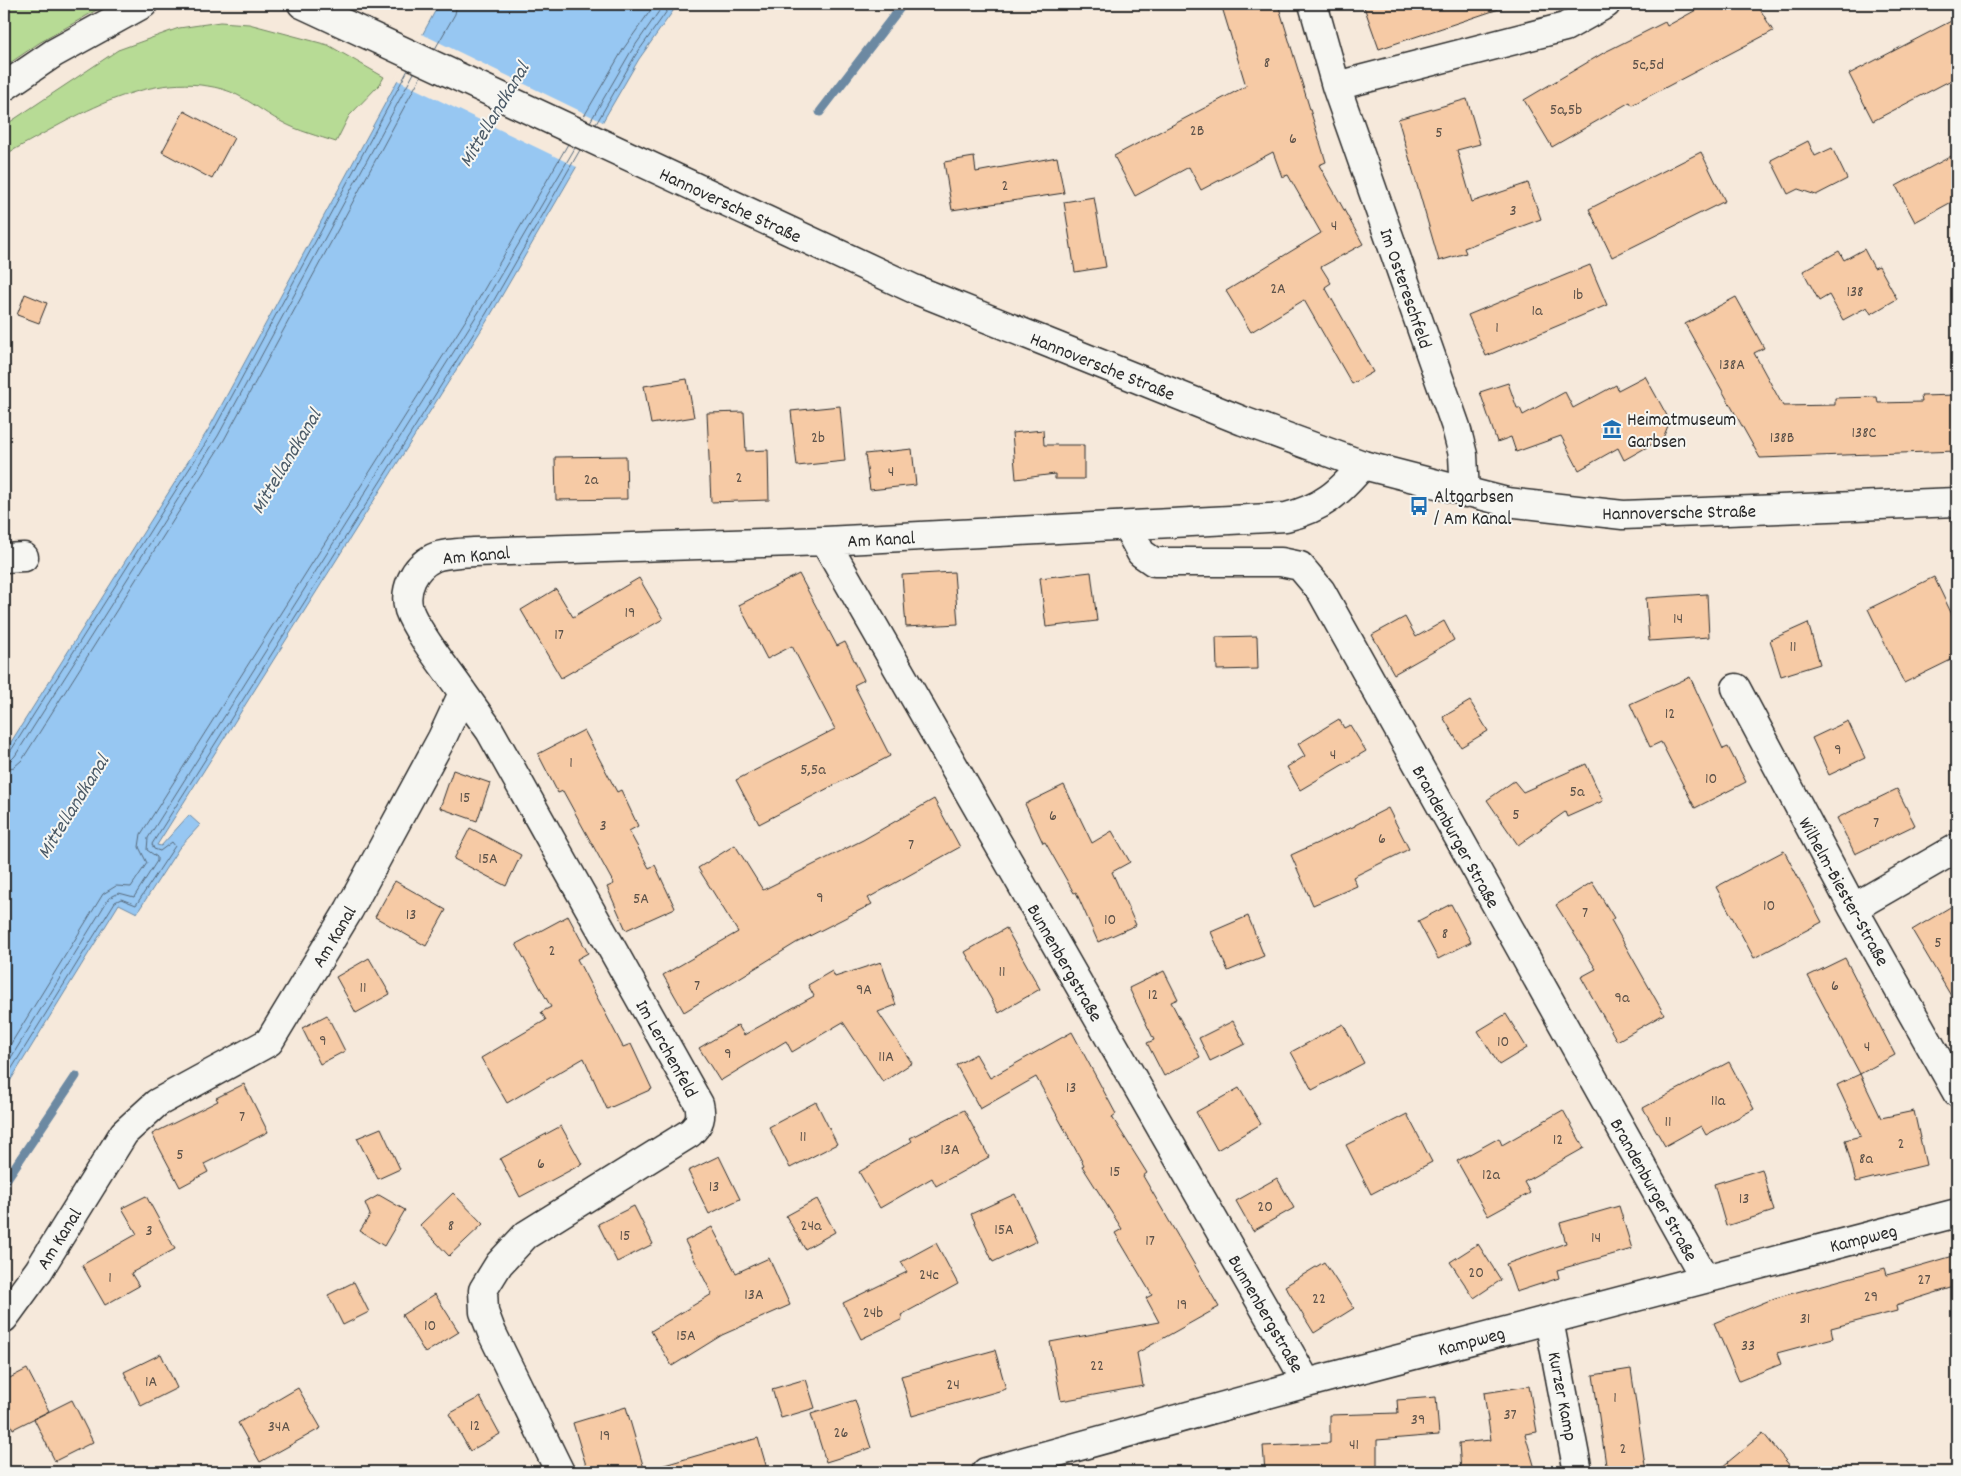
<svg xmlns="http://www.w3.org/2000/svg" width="1961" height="1476" font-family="Dekko,sans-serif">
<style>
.green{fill:#b7db95;stroke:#718360}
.water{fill:#97c7f2;stroke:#6c89a2}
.pier{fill:#f6e9db}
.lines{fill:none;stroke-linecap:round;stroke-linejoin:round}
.shore{stroke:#56697b;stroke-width:1}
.stream{stroke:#6c89a2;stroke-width:9}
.building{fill:#f6caa5;stroke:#2b2b2b}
.minor-casing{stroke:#2b2b2b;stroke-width:31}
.major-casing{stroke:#2b2b2b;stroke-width:31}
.minor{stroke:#f6f6f2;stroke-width:28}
.major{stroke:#f6f6f2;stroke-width:28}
.labels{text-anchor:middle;stroke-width:4;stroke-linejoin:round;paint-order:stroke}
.number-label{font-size:16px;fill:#5e534a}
.street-label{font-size:19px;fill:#2b2b2b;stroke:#f6f6f2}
.poi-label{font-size:19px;fill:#2b2b2b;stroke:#f6f6f2;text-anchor:start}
.water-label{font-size:20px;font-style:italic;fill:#4b5a67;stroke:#f6f6f2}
</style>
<rect width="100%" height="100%" fill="#f6e9db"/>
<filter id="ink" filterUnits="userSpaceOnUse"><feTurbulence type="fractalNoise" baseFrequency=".02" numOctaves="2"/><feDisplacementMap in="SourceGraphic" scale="10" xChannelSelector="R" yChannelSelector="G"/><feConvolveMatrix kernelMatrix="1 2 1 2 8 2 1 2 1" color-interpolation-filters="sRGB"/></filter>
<g filter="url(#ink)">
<!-- green -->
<path class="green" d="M 4,4 L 107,4 L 39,43 L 4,67 Z
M 220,22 L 249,24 L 328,45 L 384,77 L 380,84 L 349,116 L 336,142 C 318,136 298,131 282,122 C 262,112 244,95 222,89 C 144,68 69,121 4,155 L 4,126 L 118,50 L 179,28 Z"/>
<!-- water -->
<path class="water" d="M 439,4 L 678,4 L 639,59 L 490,316 L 157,845 L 161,846 L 189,815 L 200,825 L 179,848 L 137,913 L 119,904 L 4,1091 L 4,753 L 208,430 Z"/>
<!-- pier -->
<path class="pier" d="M 420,33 L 605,123 L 579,168 L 395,79 Z"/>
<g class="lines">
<!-- shore -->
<path class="shore" d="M 435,49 L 455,14 L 457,4
M 583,118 L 624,48 L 655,4
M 590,122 L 630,53 L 664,4
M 596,124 L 635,56 L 672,4
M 4,755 L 10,752 L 212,433 L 408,70
M 4,761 L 11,760 L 15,756 L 218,436 L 414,73
M 4,769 L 14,767 L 22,760 L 224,440 L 421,76
M 4,1055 L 103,894 L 116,886 L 131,887 L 147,863 L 139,847 L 141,834 L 474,307 L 568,144
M 4,1069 L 109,898 L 119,893 L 134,897 L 157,861 L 157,857 L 147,850 L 148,838 L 480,310 L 575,148
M 4,1081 L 115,902 L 121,899 L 136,905 L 175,846 L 172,842 L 160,851 L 154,849 L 152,844 L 486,314 L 580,150"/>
<!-- stream -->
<path class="stream" d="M 820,112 L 903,4
M 4,1183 L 76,1076"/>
</g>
<!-- building -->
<path class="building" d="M 1221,4 L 1278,4 L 1326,162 L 1319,165 L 1363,244 L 1321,267 L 1331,283 L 1325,287 L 1373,372 L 1352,384 L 1304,300 L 1251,332 L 1226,291 L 1321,233 L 1288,175 L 1282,177 L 1273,152 L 1201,190 L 1189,167 L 1135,196 L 1114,156 L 1246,86 Z
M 1363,4 L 1501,4 L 1502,8 L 1379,49 Z
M 1707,4 L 1757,4 L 1773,31 L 1632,105 L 1630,102 L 1552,147 L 1524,100 L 1605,52 L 1665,22 L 1667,26 Z
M 1957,18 L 1957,77 L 1873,121 L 1849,74 Z
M 1467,99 L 1480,144 L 1457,150 L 1472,202 L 1528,183 L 1541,219 L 1464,248 L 1466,253 L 1439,261 L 1398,119 Z
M 184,111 L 234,138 L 212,179 L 162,152 Z
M 1808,141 L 1815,156 L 1832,148 L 1847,179 L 1816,195 L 1798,189 L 1788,194 L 1771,160 Z
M 1701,152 L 1725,201 L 1612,257 L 1589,209 Z
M 1957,153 L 1957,199 L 1915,222 L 1896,186 Z
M 974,157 L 976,172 L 1057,157 L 1064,193 L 952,210 L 944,162 Z
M 1094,197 L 1106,267 L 1075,272 L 1064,202 Z
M 1864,249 L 1874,268 L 1879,266 L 1897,299 L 1871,314 L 1867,307 L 1843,320 L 1829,295 L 1819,301 L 1803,271 L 1839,251 L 1844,260 Z
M 1590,265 L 1607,305 L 1486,356 L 1468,315 Z
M 25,294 L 47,303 L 39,323 L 17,315 Z
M 1736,297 L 1764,348 L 1754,353 L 1783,406 L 1835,405 L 1835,398 L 1877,397 L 1878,403 L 1922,402 L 1921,396 L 1957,395 L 1957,451 L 1760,458 L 1685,324 Z
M 1645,376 L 1670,421 L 1663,438 L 1624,460 L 1618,448 L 1579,470 L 1561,436 L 1516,452 L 1511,437 L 1497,442 L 1480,392 L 1508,383 L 1517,408 L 1520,408 L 1523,415 L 1565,392 L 1573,408 L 1616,385 L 1618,390 Z
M 687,379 L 694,417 L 651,424 L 644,386 Z
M 840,406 L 845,461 L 797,466 L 791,411 Z
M 744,412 L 746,451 L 768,450 L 769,500 L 711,502 L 707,413 Z
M 1043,430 L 1044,445 L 1084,445 L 1084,479 L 1055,479 L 1055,474 L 1016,479 L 1012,433 Z
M 912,449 L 916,485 L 870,490 L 865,454 Z
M 626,456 L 627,499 L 556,500 L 555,457 Z
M 954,572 L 958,624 L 906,627 L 902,575 Z
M 1091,572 L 1097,621 L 1046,627 L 1040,578 Z
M 799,574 L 837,646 L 845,642 L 864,680 L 854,685 L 890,756 L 759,824 L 736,780 L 835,729 L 792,646 L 767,659 L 739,605 Z
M 1934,577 L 1957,625 L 1957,657 L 1904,683 L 1868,609 Z
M 639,578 L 663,619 L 561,678 L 521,610 L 556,589 L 573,617 Z
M 1707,594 L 1709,637 L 1649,641 L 1646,598 Z
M 1405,617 L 1416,637 L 1444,621 L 1454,640 L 1394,674 L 1372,635 Z
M 1808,623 L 1820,664 L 1781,676 L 1770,640 Z
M 1257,636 L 1258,669 L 1217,670 L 1216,637 Z
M 1690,677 L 1723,749 L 1728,747 L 1746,782 L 1695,808 L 1661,742 L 1650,747 L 1630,704 Z
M 1470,701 L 1488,731 L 1461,747 L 1443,717 Z
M 1339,719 L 1344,728 L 1350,725 L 1366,751 L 1300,790 L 1287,767 L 1305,756 L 1298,744 Z
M 1848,721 L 1865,758 L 1829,775 L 1812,738 Z
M 584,730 L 617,792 L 621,790 L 638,826 L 629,831 L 649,868 L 655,865 L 675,908 L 626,930 L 607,887 L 614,884 L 563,791 L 558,793 L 538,754 Z
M 1586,764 L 1603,801 L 1567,817 L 1565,812 L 1518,845 L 1487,800 L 1514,781 L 1523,792 Z
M 453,770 L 490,783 L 477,821 L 440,808 Z
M 1064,785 L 1092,843 L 1112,831 L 1130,862 L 1112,872 L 1136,925 L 1098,942 L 1076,892 L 1074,893 L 1045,842 L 1043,843 L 1025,804 Z
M 1897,789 L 1915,825 L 1855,854 L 1837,818 Z
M 934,799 L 960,847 L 868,898 L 872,904 L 796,943 L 684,1012 L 663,975 L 738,932 L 698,868 L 735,845 L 763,890 L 863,840 Z
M 1388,808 L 1409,849 L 1353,877 L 1357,886 L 1313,905 L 1291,855 L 1355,826 L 1355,825 Z
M 470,828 L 521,855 L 506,886 L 454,859 Z
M 1784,851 L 1822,922 L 1754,958 L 1716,887 Z
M 395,881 L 446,910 L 426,946 L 375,917 Z
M 1592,882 L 1614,918 L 1611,920 L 1664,1014 L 1617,1041 L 1581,977 L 1596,969 L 1556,905 Z
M 1957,903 L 1957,1006 L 1912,930 Z
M 1451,904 L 1471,942 L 1438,959 L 1418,921 Z
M 568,916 L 588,953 L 577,959 L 623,1047 L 631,1044 L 652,1089 L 607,1109 L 584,1058 L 507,1103 L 481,1058 L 546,1020 L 541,1012 L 551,1007 L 516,944 Z
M 1248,916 L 1264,956 L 1228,971 L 1211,932 Z
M 1006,928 L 1040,989 L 999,1013 L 965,952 Z
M 369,958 L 390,994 L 356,1013 L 336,977 Z
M 1845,958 L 1895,1055 L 1860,1074 L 1808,976 Z
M 881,962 L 896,1005 L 878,1012 L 912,1063 L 883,1082 L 843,1022 L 792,1052 L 786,1041 L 720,1081 L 699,1048 L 738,1025 L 744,1035 L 814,996 L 808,985 L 832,971 L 835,977 Z
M 1164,971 L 1178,999 L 1171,1002 L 1200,1057 L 1164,1076 L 1147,1043 L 1154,1040 L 1129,988 Z
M 1506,1014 L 1527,1048 L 1499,1065 L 1478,1031 Z
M 327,1015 L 345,1051 L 320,1064 L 302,1028 Z
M 1233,1021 L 1245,1044 L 1210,1061 L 1199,1038 Z
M 1343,1024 L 1364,1063 L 1312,1090 L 1291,1052 Z
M 1072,1032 L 1116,1114 L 1112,1117 L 1147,1173 L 1143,1176 L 1219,1307 L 1137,1353 L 1143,1386 L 1061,1401 L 1050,1342 L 1159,1322 L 1146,1298 L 1152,1295 L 1115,1233 L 1122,1229 L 1082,1166 L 1084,1165 L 1036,1077 L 980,1109 L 956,1065 L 976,1054 L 990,1078 Z
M 1729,1062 L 1754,1109 L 1706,1135 L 1701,1126 L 1665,1146 L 1643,1108 Z
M 1860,1074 L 1881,1118 L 1914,1111 L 1926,1165 L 1856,1182 L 1845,1140 L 1861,1136 L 1837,1085 Z
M 244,1084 L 268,1132 L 204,1164 L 208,1172 L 180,1187 L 152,1134 L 218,1101 L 216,1098 Z
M 1239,1088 L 1261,1124 L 1217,1150 L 1196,1112 Z
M 816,1102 L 837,1144 L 790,1168 L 769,1127 Z
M 964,1110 L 989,1157 L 936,1186 L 932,1178 L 880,1208 L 859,1172 L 912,1141 L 910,1138 Z
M 1563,1110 L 1584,1148 L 1524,1182 L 1530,1193 L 1488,1216 L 1457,1161 L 1499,1138 L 1502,1145 Z
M 1407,1114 L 1432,1162 L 1371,1194 L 1346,1145 Z
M 561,1126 L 582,1164 L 520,1197 L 500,1159 Z
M 381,1128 L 400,1169 L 378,1179 L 357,1138 Z
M 719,1156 L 740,1199 L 709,1214 L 688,1171 Z
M 1762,1169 L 1774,1211 L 1726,1226 L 1714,1184 Z
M 1277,1178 L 1294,1208 L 1253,1231 L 1236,1201 Z
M 453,1193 L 483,1224 L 449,1256 L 420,1225 Z
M 1015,1194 L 1037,1241 L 993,1262 L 971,1214 Z
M 379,1195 L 405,1210 L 384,1246 L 360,1231 L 370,1215 L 365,1203 Z
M 146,1196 L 175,1249 L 131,1273 L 139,1286 L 105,1305 L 82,1265 L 137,1234 L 122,1208 Z
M 817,1199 L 835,1232 L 805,1249 L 786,1216 Z
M 634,1206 L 653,1244 L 617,1262 L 598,1224 Z
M 1619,1206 L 1632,1249 L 1557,1270 L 1559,1278 L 1516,1292 L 1506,1264 L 1566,1243 L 1560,1223 Z
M 712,1227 L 736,1273 L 769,1258 L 790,1305 L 722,1335 L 672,1366 L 651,1331 L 712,1294 L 685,1241 Z
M 936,1243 L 958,1284 L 901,1315 L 903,1319 L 861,1339 L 843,1303 L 907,1272 L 901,1262 Z
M 1478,1244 L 1501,1280 L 1474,1298 L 1450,1262 Z
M 1957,1255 L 1957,1286 L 1896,1305 L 1897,1311 L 1831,1328 L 1833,1338 L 1777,1353 L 1781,1364 L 1739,1381 L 1714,1323 L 1775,1298 L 1885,1268 L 1887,1275 Z
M 1324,1262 L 1354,1308 L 1314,1333 L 1285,1286 Z
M 354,1282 L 369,1312 L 343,1325 L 328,1295 Z
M 435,1294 L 459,1332 L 425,1353 L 402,1315 Z
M 995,1350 L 1006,1389 L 912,1416 L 901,1376 Z
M 161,1354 L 177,1388 L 141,1406 L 124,1372 Z
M 27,1369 L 49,1411 L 13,1429 L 4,1410 L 4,1381 Z
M 1631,1369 L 1646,1472 L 1607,1472 L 1593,1375 Z
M 806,1379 L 815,1408 L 781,1418 L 772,1389 Z
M 1529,1386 L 1537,1432 L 1525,1434 L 1536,1472 L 1461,1472 L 1459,1443 L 1491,1440 L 1484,1393 Z
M 298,1388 L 321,1428 L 260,1462 L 238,1423 Z
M 480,1397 L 500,1434 L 470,1451 L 449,1414 Z
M 1436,1397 L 1439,1435 L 1377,1440 L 1377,1470 L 1265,1472 L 1263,1446 L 1330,1443 L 1330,1415 L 1398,1413 L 1397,1400 Z
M 72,1400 L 93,1442 L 55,1461 L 34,1419 Z
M 855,1400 L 871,1448 L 826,1462 L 811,1414 Z
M 626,1407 L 645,1472 L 588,1472 L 573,1423 Z
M 1763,1433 L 1795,1472 L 1716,1472 Z
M 758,1438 L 768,1472 L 662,1472 L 661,1466 Z"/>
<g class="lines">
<!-- minor casing -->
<g class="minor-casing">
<path id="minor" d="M 1313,4 L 1336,86 L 1456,427 L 1463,455 L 1465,493
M 1336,86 L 1565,27 L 1606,4
M 4,87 L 54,53 L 143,4
M 1127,526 L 1141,553 L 1154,562 L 1281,562 L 1300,566 L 1321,591 L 1704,1277
M 825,541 L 1307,1383
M 4,558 L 24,557
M 1736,688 L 1853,908 L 1957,1093
M 463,693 L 490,731 L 699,1104 C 702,1117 700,1124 690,1133 L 526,1235 L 499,1264 L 483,1290 L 484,1312 L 492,1333 L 560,1472
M 1853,908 L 1957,848
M 4,1318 L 39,1270 L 124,1133 L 157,1103 L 269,1042 L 349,910 L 442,738 L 463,693 C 448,671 417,633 409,610 C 403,590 414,567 433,558 C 444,553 461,553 474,552 L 825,541 L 1286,517 C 1323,508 1339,493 1363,465
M 1549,1320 L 1578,1472
M 986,1472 L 1307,1383 L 1957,1213"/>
</g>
<!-- major casing -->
<g class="major-casing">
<path id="major" d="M 302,4 L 914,289 L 1243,421 L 1363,465 L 1507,502 L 1623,515 L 1957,502"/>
</g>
<!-- minor -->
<use href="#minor" class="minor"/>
<!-- major -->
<use href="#major" class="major"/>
</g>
</g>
<!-- icons -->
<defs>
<g id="museum-bare" transform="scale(1.5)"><path d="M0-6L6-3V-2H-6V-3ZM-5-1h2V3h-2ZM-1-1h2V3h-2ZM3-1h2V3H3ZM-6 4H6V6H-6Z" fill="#1f6fb2" stroke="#f6f6f2" stroke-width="2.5" paint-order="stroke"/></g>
<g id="bus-bare" transform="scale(1.5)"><path d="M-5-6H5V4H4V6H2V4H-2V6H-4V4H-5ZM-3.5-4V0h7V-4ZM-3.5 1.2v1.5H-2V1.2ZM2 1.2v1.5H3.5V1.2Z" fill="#1f6fb2" stroke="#f6f6f2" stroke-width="2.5" paint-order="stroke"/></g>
</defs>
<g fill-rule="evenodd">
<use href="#museum-bare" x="1612" y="429"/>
<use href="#bus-bare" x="1419" y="506"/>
</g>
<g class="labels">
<!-- number labels -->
<g class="number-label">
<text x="1267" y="67">8</text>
<text x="1648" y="69">5c,5d</text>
<text x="1566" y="114">5a,5b</text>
<text x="1197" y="135">2B</text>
<text x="1439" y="137">5</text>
<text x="1293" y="143">6</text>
<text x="1005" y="190">2</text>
<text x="1513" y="215">3</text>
<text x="1334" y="230">4</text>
<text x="1278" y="293">2A</text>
<text x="1855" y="296">138</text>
<text x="1578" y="299">1b</text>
<text x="1537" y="315">1a</text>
<text x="1497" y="332">1</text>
<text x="1732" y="369">138A</text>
<text x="1864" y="437">138C</text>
<text x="818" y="442">2b</text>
<text x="1782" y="442">138B</text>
<text x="891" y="476">4</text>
<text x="739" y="482">2</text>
<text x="591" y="484">2a</text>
<text x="630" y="617">19</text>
<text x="1678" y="623">14</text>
<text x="559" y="639">17</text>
<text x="1793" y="651">11</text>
<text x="1670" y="718">12</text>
<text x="1838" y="754">9</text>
<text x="1333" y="759">4</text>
<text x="571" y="767">1</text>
<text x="813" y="774">5,5a</text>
<text x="1711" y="783">10</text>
<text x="1577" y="796">5a</text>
<text x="465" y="802">15</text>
<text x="1516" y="819">5</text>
<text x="1053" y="820">6</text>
<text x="1876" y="827">7</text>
<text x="603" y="830">3</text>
<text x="1382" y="843">6</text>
<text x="911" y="849">7</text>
<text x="488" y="863">15A</text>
<text x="820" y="902">9</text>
<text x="641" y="903">5A</text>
<text x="1769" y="910">10</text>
<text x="1585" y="917">7</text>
<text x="411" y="919">13</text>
<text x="1110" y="924">10</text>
<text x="1445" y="938">8</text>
<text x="1938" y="947">5</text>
<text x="552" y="955">2</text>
<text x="1002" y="976">11</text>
<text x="697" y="990">7</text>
<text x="1835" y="990">6</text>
<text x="363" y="992">11</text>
<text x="864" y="994">9A</text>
<text x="1153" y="999">12</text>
<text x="1622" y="1002">9a</text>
<text x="323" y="1045">9</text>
<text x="1503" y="1046">10</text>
<text x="1867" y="1051">4</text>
<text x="728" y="1058">9</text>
<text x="886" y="1061">11A</text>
<text x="1071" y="1092">13</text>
<text x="1718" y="1105">11a</text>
<text x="242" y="1121">7</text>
<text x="1668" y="1126">11</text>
<text x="803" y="1141">11</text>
<text x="1558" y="1144">12</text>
<text x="1901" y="1148">2</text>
<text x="950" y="1154">13A</text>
<text x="180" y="1159">5</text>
<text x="1866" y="1163">8a</text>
<text x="541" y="1168">6</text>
<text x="1115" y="1176">15</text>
<text x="1491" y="1179">12a</text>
<text x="714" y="1191">13</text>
<text x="1744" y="1203">13</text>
<text x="1265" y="1211">20</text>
<text x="451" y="1230">8</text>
<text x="811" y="1230">24a</text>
<text x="1004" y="1234">15A</text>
<text x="149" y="1235">3</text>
<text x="625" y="1240">15</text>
<text x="1596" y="1242">14</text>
<text x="1150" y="1245">17</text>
<text x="1476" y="1277">20</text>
<text x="929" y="1279">24c</text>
<text x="110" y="1282">1</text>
<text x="1924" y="1284">27</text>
<text x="754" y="1299">13A</text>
<text x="1871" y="1301">29</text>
<text x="1319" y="1303">22</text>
<text x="1182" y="1309">19</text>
<text x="873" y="1317">24b</text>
<text x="1805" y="1323">31</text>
<text x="430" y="1330">10</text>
<text x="686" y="1340">15A</text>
<text x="1748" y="1350">33</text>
<text x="1097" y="1370">22</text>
<text x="151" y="1386">1A</text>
<text x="953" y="1389">24</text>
<text x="1615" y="1402">1</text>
<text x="1510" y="1419">37</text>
<text x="1418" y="1424">39</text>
<text x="475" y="1430">12</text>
<text x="279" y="1431">34A</text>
<text x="841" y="1437">26</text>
<text x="605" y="1440">19</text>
<text x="1354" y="1449">41</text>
<text x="1623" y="1453">2</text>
</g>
<!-- street labels -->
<g class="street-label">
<text transform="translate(731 204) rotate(25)" y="7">Hannoversche Straße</text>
<text transform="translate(1407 288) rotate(71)" y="7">Im Ostereschfeld</text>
<text transform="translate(1103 365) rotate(22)" y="7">Hannoversche Straße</text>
<text transform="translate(1679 511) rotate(-1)" y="7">Hannoversche Straße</text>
<text transform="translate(881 538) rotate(-3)" y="7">Am Kanal</text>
<text transform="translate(476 554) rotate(-5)" y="7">Am Kanal</text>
<text transform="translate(1457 836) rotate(61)" y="7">Brandenburger Straße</text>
<text transform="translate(1845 891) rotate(61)" y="7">Wilhelm-Biester-Straße</text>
<text transform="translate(333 936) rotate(-59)" y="7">Am Kanal</text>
<text transform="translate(1066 962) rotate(60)" y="7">Bunnenbergstraße</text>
<text transform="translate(668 1048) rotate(61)" y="7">Im Lerchenfeld</text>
<text transform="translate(1655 1189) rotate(61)" y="7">Brandenburger Straße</text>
<text transform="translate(1863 1237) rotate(-14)" y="7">Kampweg</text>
<text transform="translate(58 1238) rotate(-58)" y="7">Am Kanal</text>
<text transform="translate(1267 1313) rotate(60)" y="7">Bunnenbergstraße</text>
<text transform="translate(1471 1340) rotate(-15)" y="7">Kampweg</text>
<text transform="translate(1564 1396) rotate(79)" y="7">Kurzer Kamp</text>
</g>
<!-- poi labels -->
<g class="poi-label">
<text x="1627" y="425">Heimatmuseum<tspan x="1627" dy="22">Garbsen</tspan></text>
<text x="1434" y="502">Altgarbsen<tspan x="1434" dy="22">/ Am Kanal</tspan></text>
</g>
<!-- water labels -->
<g class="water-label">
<text transform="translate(493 114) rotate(-59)" y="7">Mittellandkanal</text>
<text transform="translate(285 461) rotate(-59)" y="7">Mittellandkanal</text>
<text transform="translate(72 806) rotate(-58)" y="7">Mittellandkanal</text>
</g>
</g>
<!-- margin -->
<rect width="1961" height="1476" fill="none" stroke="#f6f6f2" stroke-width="20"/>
<rect x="10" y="10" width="1941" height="1456" fill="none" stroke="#2b2b2b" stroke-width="2" filter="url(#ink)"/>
</svg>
